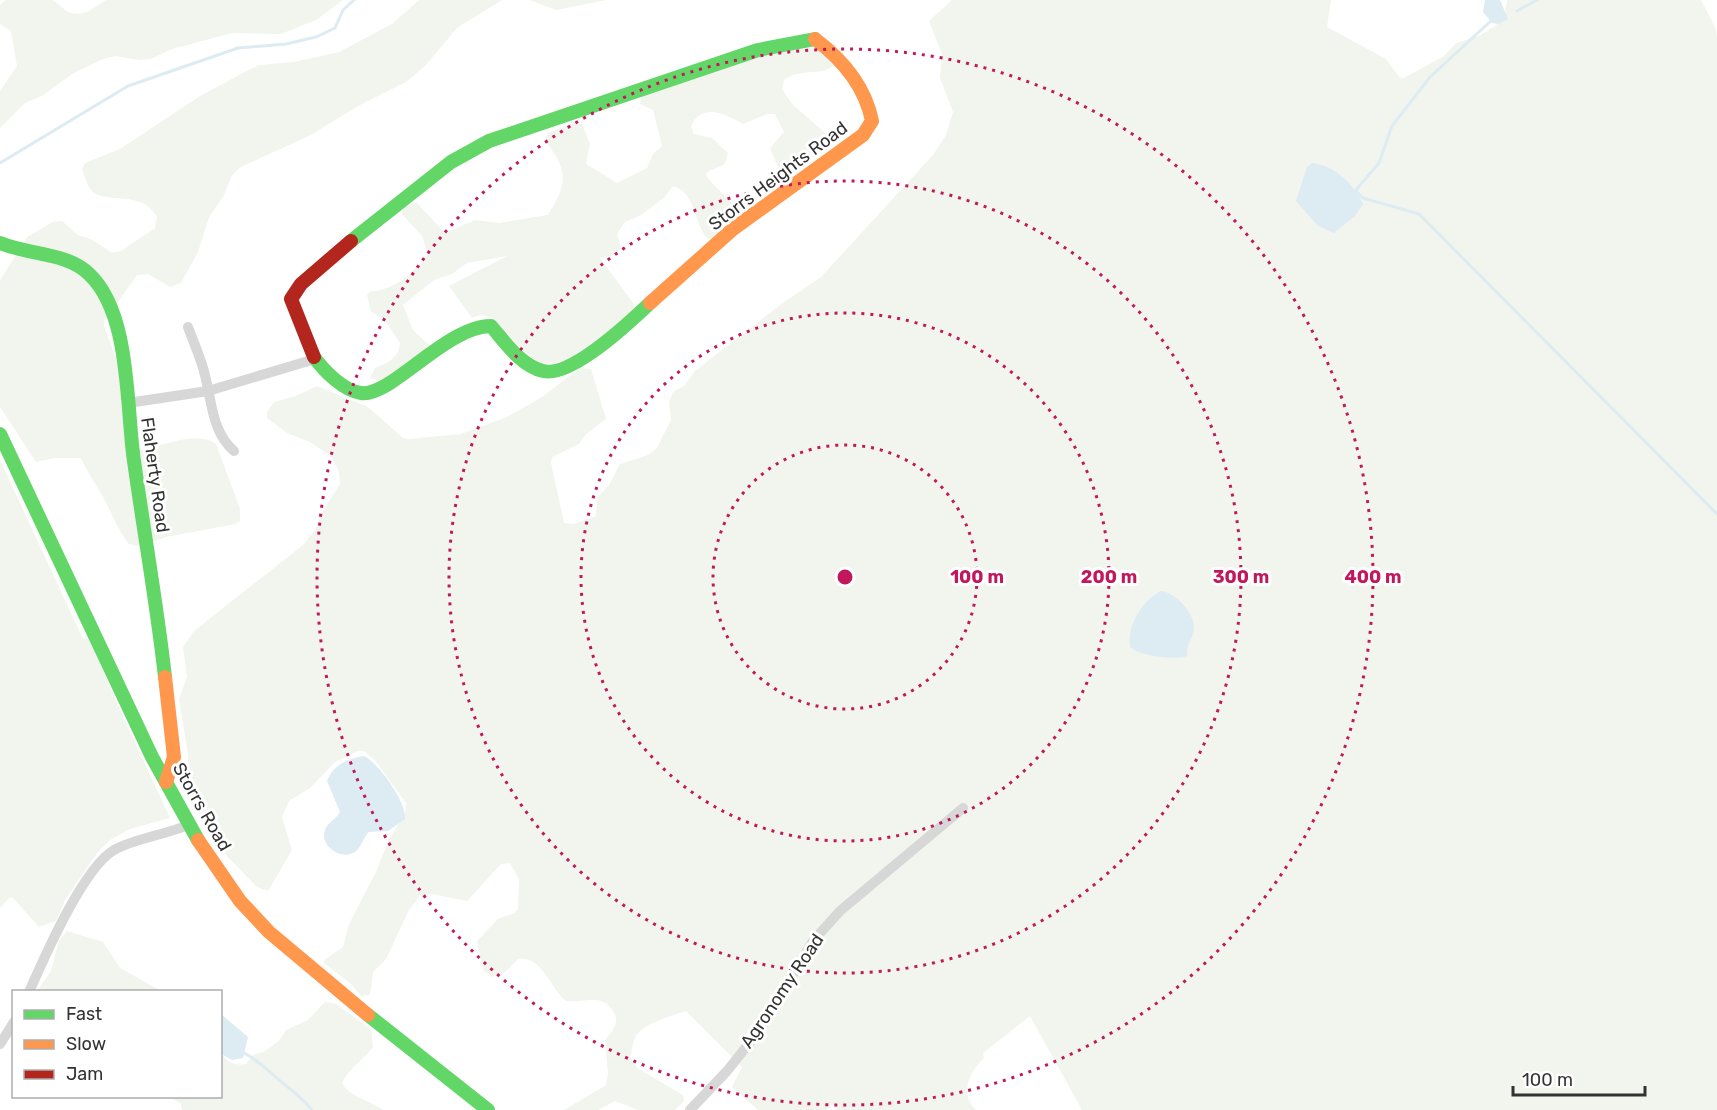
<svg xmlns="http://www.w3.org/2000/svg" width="1717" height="1110" font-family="Rubik,sans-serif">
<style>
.green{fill:#f1f5ed}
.water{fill:#ddebf3}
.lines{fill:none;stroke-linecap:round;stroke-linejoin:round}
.stream{stroke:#ddebf3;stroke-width:3}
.street{stroke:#d7d7d7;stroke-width:10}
.fast{stroke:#63d668;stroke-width:14}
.slow{stroke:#ff974d;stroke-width:14}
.jam{stroke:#b3261e;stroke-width:14}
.ring{fill:none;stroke:#c2185b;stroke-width:3;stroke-dasharray:3 6}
.labels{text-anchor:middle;stroke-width:6;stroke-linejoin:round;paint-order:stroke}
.street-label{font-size:18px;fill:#333;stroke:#fff}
.centre{fill:#c2185b;stroke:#fff;stroke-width:3}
.ring-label{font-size:18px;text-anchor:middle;font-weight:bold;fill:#c2185b;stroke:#fff;stroke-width:6;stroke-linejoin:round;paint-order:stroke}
</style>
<rect width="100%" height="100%" fill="#fff"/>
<!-- green -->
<path class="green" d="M 6,0 L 53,0 C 58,3 61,7 65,10 C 80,20 94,8 106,0 L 343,0 L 316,20 L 281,34 L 232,33 L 172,49 L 151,59 L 139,60 L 115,56 L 103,59 L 72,74 L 42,96 L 25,103 L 0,128 L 0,91 L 17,66 L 11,31 L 0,24 L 0,5 Z
M 419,0 L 502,0 L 457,28 L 425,66 L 406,82 L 360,105 L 309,136 L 241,167 L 232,175 L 223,197 L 209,217 L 198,252 L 181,283 L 170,287 L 148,274 L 137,275 L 105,320 L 104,326 L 118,363 L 136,446 L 141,450 C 162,446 197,430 216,444 L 240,509 L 240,521 L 235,524 L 166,537 L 141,546 L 129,544 C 117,529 111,511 102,495 C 94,482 87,471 81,458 L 55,458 L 36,462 L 0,407 L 0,280 L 27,237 L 53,222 L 62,221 L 78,235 L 93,240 L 112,253 L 121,251 L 155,228 L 157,217 C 142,189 107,205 92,191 C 87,186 85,176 82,169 L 85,163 L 120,149 L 200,96 L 239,75 L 259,65 L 294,62 L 339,52 L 392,24 Z
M 530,0 L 606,0 L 556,10 Z
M 952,0 L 1331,0 L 1327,27 L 1386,59 L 1400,78 L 1404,78 L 1444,56 L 1456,43 L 1479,36 L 1504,20 L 1507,0 L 1701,0 L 1716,29 L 1717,39 L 1717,1110 L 1082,1110 L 1030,1016 L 983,1053 L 984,1058 C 969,1072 959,1094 976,1110 L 838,1110 L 834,1104 L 826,1110 L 758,1110 L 732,1087 L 742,1067 L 686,1011 C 672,1016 642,1023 635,1038 C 632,1043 632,1052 630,1057 L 637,1068 L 683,1095 L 684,1101 L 675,1110 L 638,1110 L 615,1101 L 598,1110 L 564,1110 L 606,1085 L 608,1073 L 605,1040 C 612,1031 621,1023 613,1011 C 603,993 583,1003 566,1001 C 550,988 542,955 518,959 L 505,972 L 492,977 L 483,970 L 477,941 L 498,919 L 514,913 L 518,909 L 519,879 L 510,863 L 501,864 L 467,901 L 432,894 L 420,896 L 409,910 L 386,959 L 373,972 L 370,995 L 361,996 L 351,984 L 324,963 L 324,960 L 343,947 L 349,924 L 376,872 L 389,839 L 405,814 L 406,803 L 374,759 L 364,751 L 358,751 L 335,762 L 310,788 L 289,801 L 282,817 L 292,850 L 268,891 L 257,887 L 227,856 L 199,813 L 189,791 L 188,754 L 179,699 L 187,677 L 183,647 L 194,631 L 303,545 L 315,530 L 324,509 L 340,484 L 339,472 L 331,456 L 310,442 L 287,433 L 267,418 L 267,412 L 274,402 L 296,396 L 317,386 L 368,407 L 403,438 L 409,439 L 461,434 L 507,417 L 542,397 L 580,368 L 591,369 L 606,419 L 586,434 L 579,444 L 552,457 L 551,463 L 564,523 L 574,524 L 596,516 L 597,498 L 609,485 L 620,464 L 648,455 L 657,448 L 671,420 L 669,402 L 673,392 L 684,386 L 695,371 L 780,305 L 821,277 L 933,155 L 946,135 L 953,112 L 940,78 L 942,54 L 929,21 Z
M 808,44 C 819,47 832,53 833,66 C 818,77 802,67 784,80 L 782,89 L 792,104 L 830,137 L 834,144 L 784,175 L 780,172 L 770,148 L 784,132 L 775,114 L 767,114 L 743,124 C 726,114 702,102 691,126 L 694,134 L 712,138 L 728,153 L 725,164 L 707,172 L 706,175 C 713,187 739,206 741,215 L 711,241 C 693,230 698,192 673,186 L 664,198 L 641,215 L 625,222 L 617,234 L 621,248 L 612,256 L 600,258 L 636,307 C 614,325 589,354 561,362 C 515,374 504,300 472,318 L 449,286 L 507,256 L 467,263 L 452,274 L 434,280 L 403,305 L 413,330 L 429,345 L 426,350 L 380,381 L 370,378 L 375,368 C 388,363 399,358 400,343 L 384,319 L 371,312 L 367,295 L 371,291 C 396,290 412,273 428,255 L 422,236 L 402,214 L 403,208 L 416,202 L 445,233 L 475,220 L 499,223 L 548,215 C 567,185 569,170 545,141 L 548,133 L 574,123 L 582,124 L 590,144 L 586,164 L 617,183 L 647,168 L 653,154 L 662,146 L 653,110 L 640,104 L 641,96 L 792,46 Z
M 0,460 L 83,639 L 89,637 L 116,701 L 170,818 L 130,829 L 110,840 L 97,853 L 65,900 L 56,921 L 39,927 L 13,898 L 9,898 L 0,908 Z
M 67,931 L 103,942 L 120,968 L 161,991 L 37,991 L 51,971 L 59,941 Z
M 325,1002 L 336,1004 L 371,1029 L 373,1047 C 363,1060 348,1069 342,1083 C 348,1096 370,1100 383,1110 L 182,1110 L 181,1104 L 170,1097 L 220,1096 L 221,1052 C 225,1062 235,1066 246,1064 L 253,1055 L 265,1051 L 279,1041 L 286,1030 L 308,1020 Z"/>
<!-- water -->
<path class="water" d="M 1485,0 L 1500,0 L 1508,19 L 1498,24 L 1492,23 L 1483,12 Z
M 1312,163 C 1335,166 1353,183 1363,204 L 1355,216 L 1334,233 L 1318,226 L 1296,201 L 1307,167 Z
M 1161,591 C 1175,592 1195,614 1194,628 C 1193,639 1186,643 1187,656 C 1175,661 1137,655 1130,647 C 1127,625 1142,601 1161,591 Z
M 364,756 C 379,763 407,803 405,819 L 388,831 L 369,832 C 363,837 362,846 356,851 C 342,862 319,846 325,830 C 328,822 336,819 340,812 L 327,781 C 334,764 347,759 364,756 Z
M 221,1014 L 248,1037 L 243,1058 L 232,1060 L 221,1054 Z"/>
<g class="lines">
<!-- stream -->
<path class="stream" d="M 1517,11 L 1537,0
M 0,163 L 128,86 L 238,48 L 286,44 L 316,37 L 335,28 L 343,10 L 354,0
M 1355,191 L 1379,163 L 1392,126 L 1430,77 L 1493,19
M 1356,191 L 1363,198 L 1419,214 L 1717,514
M 244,1053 C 258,1060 267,1070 279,1080 C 291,1090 302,1097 312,1110"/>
<!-- street -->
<path class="street" d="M 188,327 C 193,341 199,354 203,368 C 212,397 210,430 234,451
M 128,403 L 208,391 L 315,359
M 29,992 C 44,958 83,868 114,850 C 136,838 165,835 188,825
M 0,1044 L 14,1022
M 690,1110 L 727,1071 L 759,1031 L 813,941 L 840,911 L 963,808"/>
<!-- fast -->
<path class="fast" d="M 351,241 L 451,162 L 489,141 L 758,50 L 815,39
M 0,243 C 28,255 67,252 89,274 C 131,313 126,407 134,461 C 144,533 157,605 165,677
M 314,357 C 324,371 344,391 361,393 C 390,398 446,326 491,326 C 505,342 521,366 543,371 C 571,378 630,322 650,303
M 0,434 L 152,757 L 198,840
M 368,1015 L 488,1110"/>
<!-- slow -->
<path class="slow" d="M 650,303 L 733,229 L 863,135 L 872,121 C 865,86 843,60 815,39
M 165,677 L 174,757 L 166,782
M 198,840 L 240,901 L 269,932 L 368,1015"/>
<!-- jam -->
<path class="jam" d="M 314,357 L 291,299 L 301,284 L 351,241"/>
</g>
<!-- distance rings -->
<g class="ring">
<circle cx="845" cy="577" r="132"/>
<circle cx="845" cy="577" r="264"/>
<circle cx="845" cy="577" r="396"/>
<circle cx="845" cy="577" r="528"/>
</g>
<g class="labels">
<!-- street labels -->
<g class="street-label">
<text transform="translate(778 176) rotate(-37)" y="6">Storrs Heights Road</text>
<text transform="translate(155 475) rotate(82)" y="6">Flaherty Road</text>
<text transform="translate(202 807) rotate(60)" y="6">Storrs Road</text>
<text transform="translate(782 991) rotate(-56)" y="6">Agronomy Road</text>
</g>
</g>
<circle cx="845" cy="577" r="9" class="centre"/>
<g class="ring-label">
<text x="977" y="583">100 m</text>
<text x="1109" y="583">200 m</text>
<text x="1241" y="583">300 m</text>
<text x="1373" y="583">400 m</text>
</g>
<!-- legend -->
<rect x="12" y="990" width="210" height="108" fill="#ffffff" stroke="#adadad" stroke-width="1.5"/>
<rect x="24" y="1010" width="30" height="9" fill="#63d668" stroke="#adadad" stroke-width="1.5"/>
<text x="66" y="1020" font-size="18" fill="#333333">Fast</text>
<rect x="24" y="1040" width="30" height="9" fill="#ff974d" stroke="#adadad" stroke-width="1.5"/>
<text x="66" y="1050" font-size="18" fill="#333333">Slow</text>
<rect x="24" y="1070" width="30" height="9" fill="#b3261e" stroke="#adadad" stroke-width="1.5"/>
<text x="66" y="1080" font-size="18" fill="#333333">Jam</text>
<!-- scale -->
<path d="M1513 1086v9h132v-9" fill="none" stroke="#333333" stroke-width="3"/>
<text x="1522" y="1086" font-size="18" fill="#333333" stroke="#ffffff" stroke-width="4.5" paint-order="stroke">100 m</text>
</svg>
